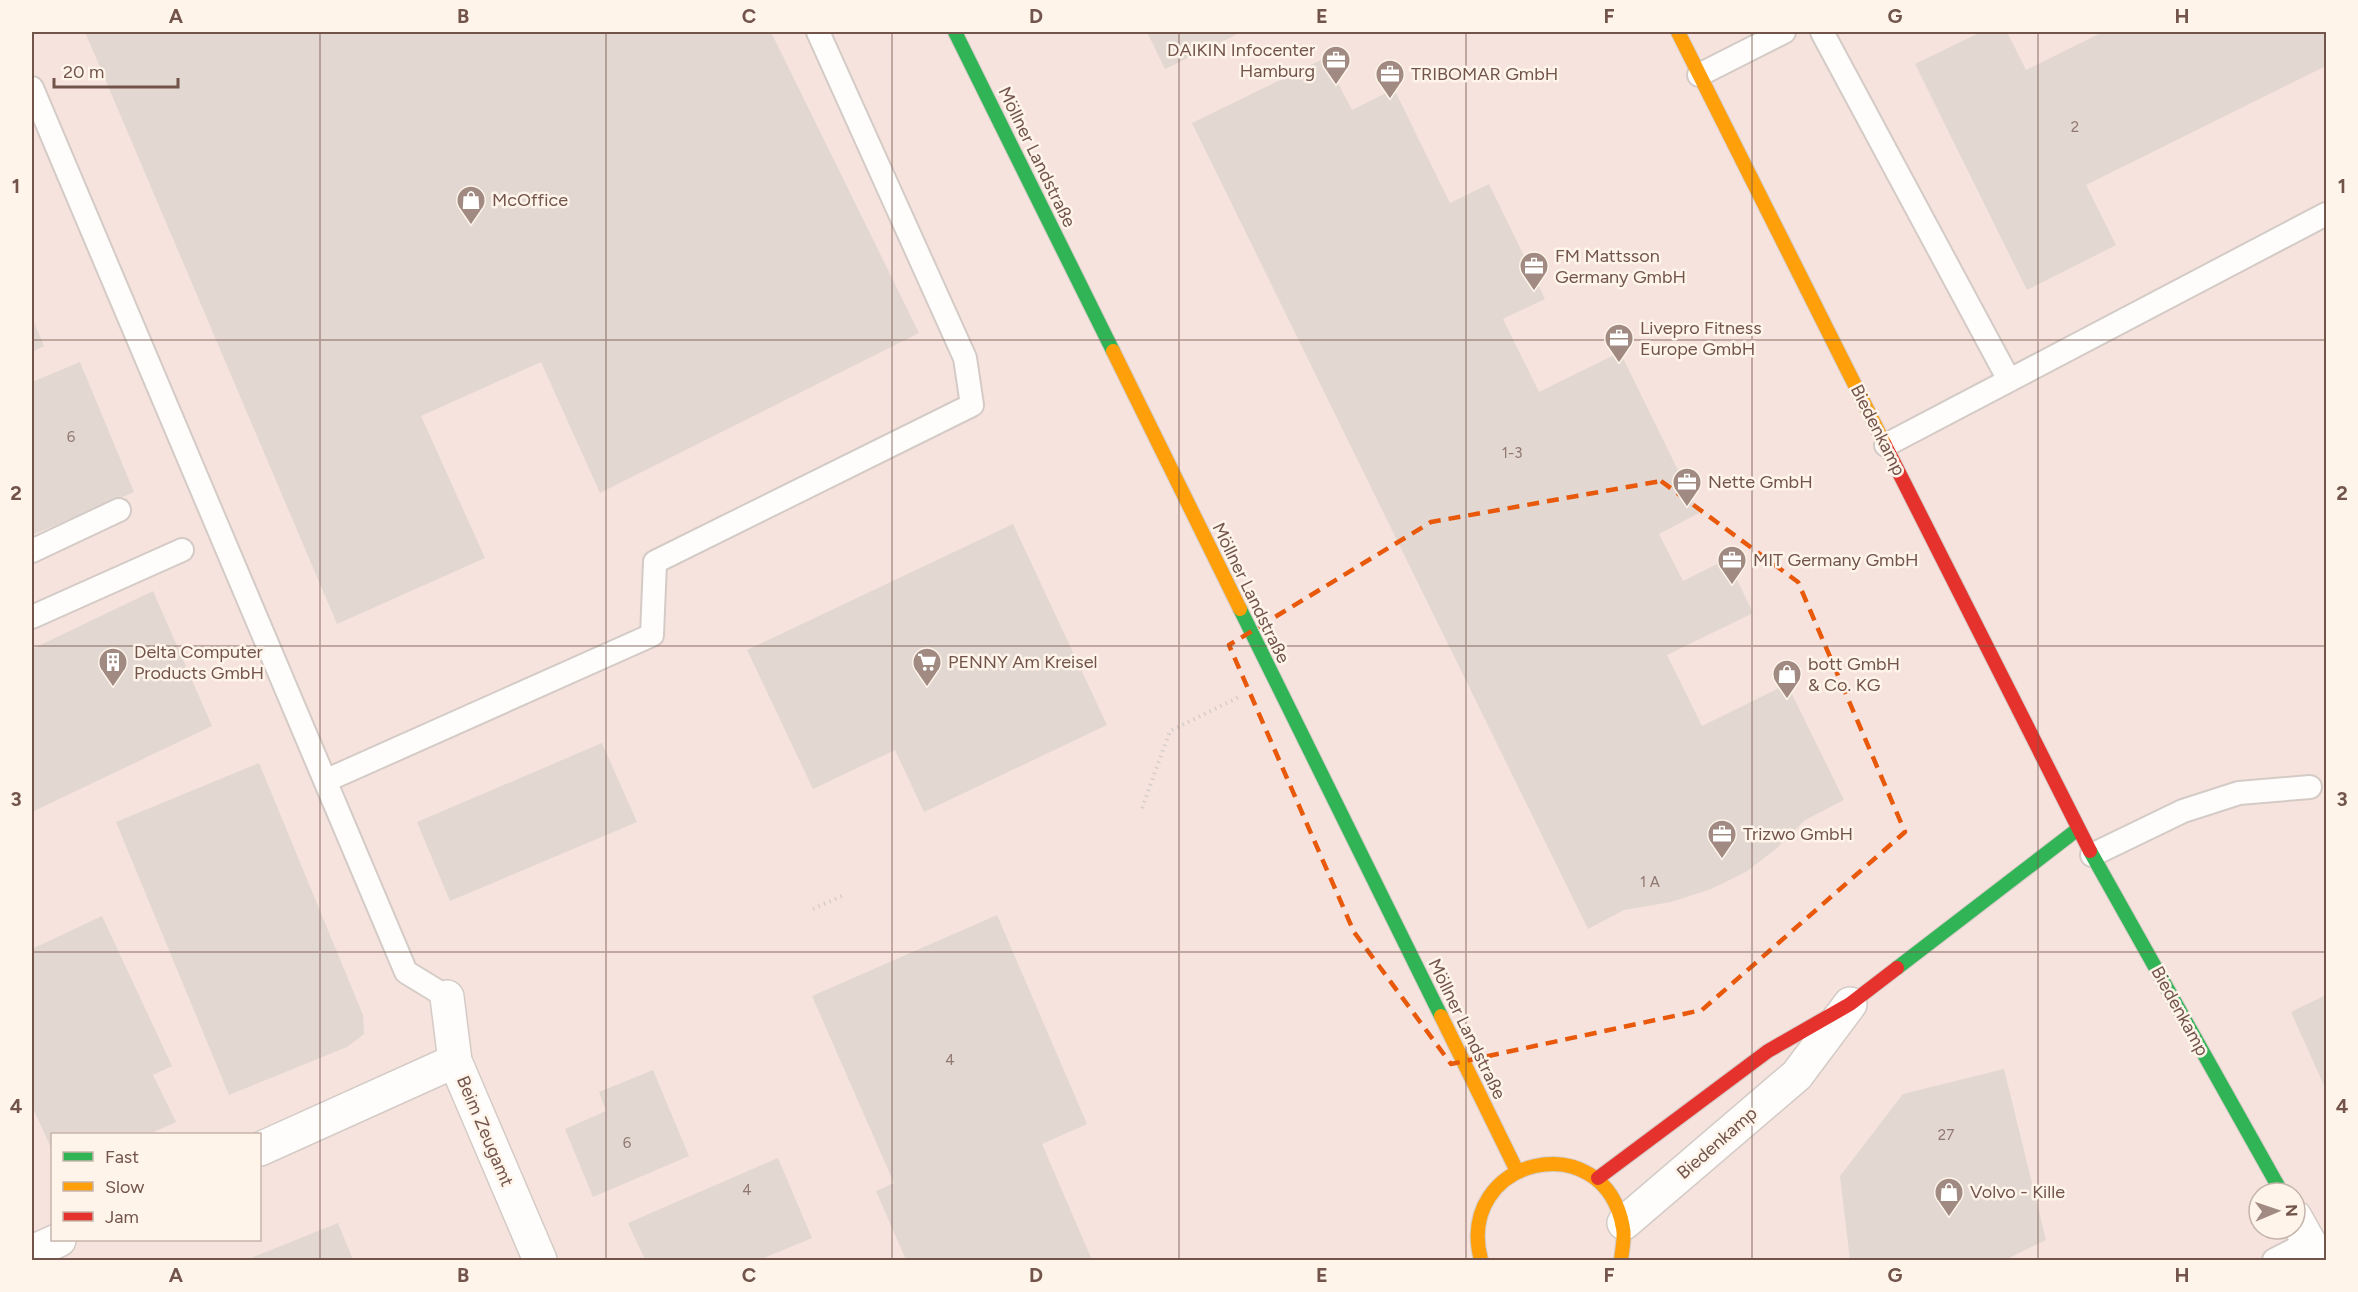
<svg xmlns="http://www.w3.org/2000/svg" width="2358" height="1292" font-family="Figtree,sans-serif">
<style>
.commercial{fill:#f6e3dd;fill-rule:evenodd}
.building{fill:#e2d7d1}
.lines{fill:none;stroke-linecap:round;stroke-linejoin:round}
.lane-casing{stroke:#d4cbc6;stroke-width:26}
.street-casing{stroke:#d4cbc6;stroke-width:36}
.fast-casing{stroke:#d5cbc6;stroke-width:16}
.slow-casing{stroke:#d5cbc6;stroke-width:16}
.jam-casing{stroke:#d5cbc6;stroke-width:16}
.path{stroke:#d7ceca;stroke-width:4;stroke-dasharray:1.5 4.5;stroke-linecap:butt}
.lane{stroke:#fefdfc;stroke-width:22}
.street{stroke:#fefdfc;stroke-width:33}
.fast{stroke:#30b455;stroke-width:14}
.slow{stroke:#ff9f0a;stroke-width:14}
.jam{stroke:#e5322d;stroke-width:14}
.marked{fill:none;stroke:#e8590c;stroke-width:4.5;stroke-dasharray:12 8;stroke-linejoin:round}
.grid{fill:none;stroke:#72544b;stroke-width:1.5;stroke-opacity:0.55}
.labels{text-anchor:middle;stroke-width:5;stroke-linejoin:round;paint-order:stroke}
.number-label{font-size:15px;fill:#90776f}
.poi-label{font-size:18px;fill:#72544b;stroke:#fef4ea;text-anchor:start}
.street-label{font-size:18px;fill:#72544b;stroke:#fef4ea}
.neatline{fill:none;stroke:#72544b;stroke-width:2}
.grid-label{font-size:20px;text-anchor:middle;font-weight:bold;fill:#72544b}
</style>
<rect width="100%" height="100%" fill="#f6efe9"/>
<!-- commercial -->
<path class="commercial" d="M 32,32 L 2326,32 L 2326,1260 L 32,1260 ZM 52,1134 L 260,1134 L 260,1240 L 52,1240 ZM 2259,1193 L 2295,1193 L 2295,1229 L 2259,1229 Z"/>
<!-- building -->
<path class="building" d="M 85,32 L 771,32 L 919,333 L 600,493 L 541,362 L 421,416 L 485,558 L 337,624 Z
M 1147,32 L 1242,32 L 1165,69 Z
M 1981,32 L 2007,32 L 2026,70 L 2103,32 L 2326,32 L 2326,66 L 2086,185 L 2116,245 L 2027,290 L 1915,64 Z
M 1325,58 L 1352,110 L 1394,89 L 1450,203 L 1489,184 L 1545,299 L 1503,319 L 1539,392 L 1620,352 L 1699,513 L 1659,534 L 1683,581 L 1727,559 L 1753,613 L 1667,655 L 1702,726 L 1787,684 L 1844,800 L 1805,820 L 1777,848 L 1746,872 L 1711,889 L 1671,902 L 1624,910 L 1588,929 L 1192,123 Z
M 32,317 L 44,346 L 32,352 Z
M 80,362 L 134,492 L 32,535 L 32,382 Z
M 1013,524 L 1107,725 L 924,812 L 895,750 L 813,789 L 747,650 Z
M 153,591 L 212,726 L 32,812 L 32,649 Z
M 602,743 L 637,822 L 450,901 L 417,822 Z
M 259,763 L 363,1015 L 364,1034 L 347,1047 L 229,1095 L 116,822 Z
M 997,915 L 1087,1124 L 1042,1144 L 1092,1260 L 906,1260 L 876,1191 L 894,1183 L 812,996 Z
M 102,916 L 172,1066 L 153,1075 L 176,1122 L 149,1134 L 52,1134 L 52,1150 L 32,1106 L 32,949 Z
M 2326,995 L 2326,1090 L 2291,1012 Z
M 2004,1069 L 2046,1240 L 2005,1260 L 1850,1260 L 1840,1176 L 1903,1094 Z
M 653,1070 L 689,1156 L 593,1197 L 565,1129 L 606,1111 L 599,1092 Z
M 778,1158 L 812,1238 L 759,1260 L 645,1260 L 628,1223 Z
M 338,1223 L 353,1260 L 246,1260 Z"/>
<g class="lines">
<!-- lane casing -->
<g class="lane-casing">
<path id="lane" d="M 1822,32 L 2009,380
M 1699,75 L 1784,32
M 32,88 L 406,972 L 447,997
M 1886,445 L 2326,214
M 32,551 L 119,510
M 32,617 L 182,550
M 325,781 L 652,635 L 655,562 L 972,405 L 965,358 L 818,32
M 2092,855 L 2183,811 L 2239,793 L 2310,787
M 2274,1260 L 2309,1242"/>
</g>
<!-- street casing -->
<g class="street-casing">
<path id="street" d="M 447,997 L 455,1061 L 540,1260
M 260,1149 L 455,1061
M 2295,1217 L 2319,1260
M 1624,1223 L 1797,1075 L 1850,1004
M 32,1252 L 59,1240"/>
</g>
<!-- fast casing -->
<g class="fast-casing">
<path id="fast" d="M 955,32 L 1113,351
M 1240,609 L 1441,1016
M 2090,851 L 2282,1193
M 1897,968 L 2078,829"/>
</g>
<!-- slow casing -->
<g class="slow-casing">
<path id="slow" d="M 1678,32 L 1885,445
M 1113,351 L 1240,609
M 1441,1016 L 1517,1171
M 1481,1260 C 1454,1157 1605,1123 1623,1228 C 1625,1238 1622,1250 1621,1260"/>
</g>
<!-- jam casing -->
<g class="jam-casing">
<path id="jam" d="M 1885,445 L 2090,851
M 1598,1178 L 1768,1051 L 1850,1004 L 1897,968"/>
</g>
<!-- path -->
<path class="path" d="M 1142,808 L 1170,731 L 1241,696
M 813,909 L 844,895"/>
<!-- lane -->
<use href="#lane" class="lane"/>
<!-- street -->
<use href="#street" class="street"/>
<!-- fast -->
<use href="#fast" class="fast"/>
<!-- slow -->
<use href="#slow" class="slow"/>
<!-- jam -->
<use href="#jam" class="jam"/>
</g>
<!-- marked area -->
<path class="marked" d="M 1661,481 L 1798,582 L 1905,832 L 1702,1010 L 1451,1064 L 1354,932 L 1229,645 L 1431,522 Z"/>
<!-- grid -->
<path class="grid" d="M 320,32 L 320,1260M 606,32 L 606,1260M 892,32 L 892,1260M 1179,32 L 1179,1260M 1466,32 L 1466,1260M 1752,32 L 1752,1260M 2038,32 L 2038,1260M 32,340 L 2326,340M 32,646 L 2326,646M 32,952 L 2326,952"/>
<!-- icons -->
<defs>
<g id="office-pin" transform="scale(1.5)"><path d="M0 17L-7.5 6A9.5 9.5 0 1 1 7.5 6Z" fill="#a08a82" stroke="#fef4ea"/><path d="M-6-3h4V-5.5h4V-3h4V5H-6ZM-1-4.5V-3h2v-1.5ZM-6 0V1H6V0Z" fill="#fff"/></g>
<g id="shop-pin" transform="scale(1.5)"><path d="M0 17L-7.5 6A9.5 9.5 0 1 1 7.5 6Z" fill="#a08a82" stroke="#fef4ea"/><path d="M-5-2.5h2.3a2.7 3.5 0 0 1 5.4 0H5L5.5 6h-11ZM-1.5-2.5h3a1.5 2.3 0 0 0-3 0Z" fill="#fff"/></g>
<g id="building-pin" transform="scale(1.5)"><path d="M0 17L-7.5 6A9.5 9.5 0 1 1 7.5 6Z" fill="#a08a82" stroke="#fef4ea"/><path d="M-4-6H4V6H1V3H-1V6H-4ZM-2.5-4.3h1.7v1.8h-1.7ZM.8-4.3h1.7v1.8H.8ZM-2.5-1h1.7V.8h-1.7ZM.8-1h1.7V.8H.8Z" fill="#fff"/></g>
<g id="supermarket-pin" transform="scale(1.5)"><path d="M0 17L-7.5 6A9.5 9.5 0 1 1 7.5 6Z" fill="#a08a82" stroke="#fef4ea"/><path d="M-6-5.5h2.5l.6 2H6L4.5 2H-2.5L-4.4-4H-6ZM-1.5 3.2a1.3 1.3 0 1 0 .1 0ZM3 3.2a1.3 1.3 0 1 0 .1 0Z" fill="#fff"/></g>
</defs>
<g fill-rule="evenodd">
<use href="#office-pin" x="1336" y="60"/>
<use href="#office-pin" x="1390" y="74"/>
<use href="#shop-pin" x="471" y="200"/>
<use href="#office-pin" x="1534" y="266"/>
<use href="#office-pin" x="1619" y="338"/>
<use href="#office-pin" x="1687" y="482"/>
<use href="#office-pin" x="1732" y="560"/>
<use href="#building-pin" x="113" y="662"/>
<use href="#supermarket-pin" x="927" y="662"/>
<use href="#shop-pin" x="1787" y="674"/>
<use href="#office-pin" x="1722" y="834"/>
<use href="#shop-pin" x="1949" y="1192"/>
</g>
<g class="labels">
<!-- number labels -->
<g class="number-label">
<text x="2075" y="132">2</text>
<text x="71" y="442">6</text>
<text x="1512" y="458">1-3</text>
<text x="1650" y="887">1 A</text>
<text x="950" y="1065">4</text>
<text x="1946" y="1140">27</text>
<text x="627" y="1148">6</text>
<text x="747" y="1195">4</text>
</g>
<!-- poi labels -->
<g class="poi-label">
<text x="1315" y="56" text-anchor="end">DAIKIN Infocenter<tspan x="1315" dy="21">Hamburg</tspan></text>
<text x="1411" y="80">TRIBOMAR GmbH</text>
<text x="492" y="206">McOffice</text>
<text x="1555" y="262">FM Mattsson<tspan x="1555" dy="21">Germany GmbH</tspan></text>
<text x="1640" y="334">Livepro Fitness<tspan x="1640" dy="21">Europe GmbH</tspan></text>
<text x="1708" y="488">Nette GmbH</text>
<text x="1753" y="566">MIT Germany GmbH</text>
<text x="134" y="658">Delta Computer<tspan x="134" dy="21">Products GmbH</tspan></text>
<text x="948" y="668">PENNY Am Kreisel</text>
<text x="1808" y="670">bott GmbH<tspan x="1808" dy="21">&amp; Co. KG</tspan></text>
<text x="1743" y="840">Trizwo GmbH</text>
<text x="1970" y="1198">Volvo - Kille</text>
</g>
<!-- street labels -->
<g class="street-label">
<text transform="translate(1037 157) rotate(64)" y="6">Möllner Landstraße</text>
<text transform="translate(1878 430) rotate(63)" y="6">Biedenkamp</text>
<text transform="translate(1251 593) rotate(64)" y="6">Möllner Landstraße</text>
<text transform="translate(2180 1011) rotate(61)" y="6">Biedenkamp</text>
<text transform="translate(1467 1029) rotate(64)" y="6">Möllner Landstraße</text>
<text transform="translate(485 1131) rotate(67)" y="6">Beim Zeugamt</text>
<text transform="translate(1717 1143) rotate(-41)" y="6">Biedenkamp</text>
</g>
</g>
<!-- border -->
<rect width="2358" height="1292" fill="none" stroke="#fef4ea" stroke-width="66"/>
<!-- legend -->
<rect x="51" y="1133" width="210" height="108" fill="#fef4ea" stroke="#c6b4aa" stroke-width="1.5"/>
<rect x="63" y="1152" width="30" height="9" fill="#30b455" stroke="#c6b4aa" stroke-width="1.5"/>
<text x="105" y="1163" font-size="18" fill="#72544b">Fast</text>
<rect x="63" y="1182" width="30" height="9" fill="#ff9f0a" stroke="#c6b4aa" stroke-width="1.5"/>
<text x="105" y="1193" font-size="18" fill="#72544b">Slow</text>
<rect x="63" y="1212" width="30" height="9" fill="#e5322d" stroke="#c6b4aa" stroke-width="1.5"/>
<text x="105" y="1223" font-size="18" fill="#72544b">Jam</text>
<!-- north arrow -->
<g transform="translate(2277 1211) rotate(88)"><circle r="28" fill="#fef4ea" stroke="#c6b4aa" stroke-width="1.5"/>
<path d="M0-4.5L10 22L0 15L-10 22Z" fill="#a08a82"/>
<text y="-9" font-size="16" font-weight="bold" text-anchor="middle" fill="#72544b">N</text>
</g>
<!-- scale -->
<path d="M54 78v9h124v-9" fill="none" stroke="#72544b" stroke-width="3"/>
<text x="63" y="78" font-size="18" fill="#72544b" stroke="#fef4ea" stroke-width="4.5" paint-order="stroke">20 m</text>
<rect x="33" y="33" width="2292" height="1226" class="neatline"/>
<g class="grid-label">
<text x="176" y="23">A</text>
<text x="463" y="23">B</text>
<text x="749" y="23">C</text>
<text x="1036" y="23">D</text>
<text x="1322" y="23">E</text>
<text x="1609" y="23">F</text>
<text x="1895" y="23">G</text>
<text x="2182" y="23">H</text>
<text x="16" y="193">1</text>
<text x="2342" y="193">1</text>
<text x="16" y="500">2</text>
<text x="2342" y="500">2</text>
<text x="16" y="806">3</text>
<text x="2342" y="806">3</text>
<text x="16" y="1113">4</text>
<text x="2342" y="1113">4</text>
<text x="176" y="1282">A</text>
<text x="463" y="1282">B</text>
<text x="749" y="1282">C</text>
<text x="1036" y="1282">D</text>
<text x="1322" y="1282">E</text>
<text x="1609" y="1282">F</text>
<text x="1895" y="1282">G</text>
<text x="2182" y="1282">H</text>
</g>
</svg>
